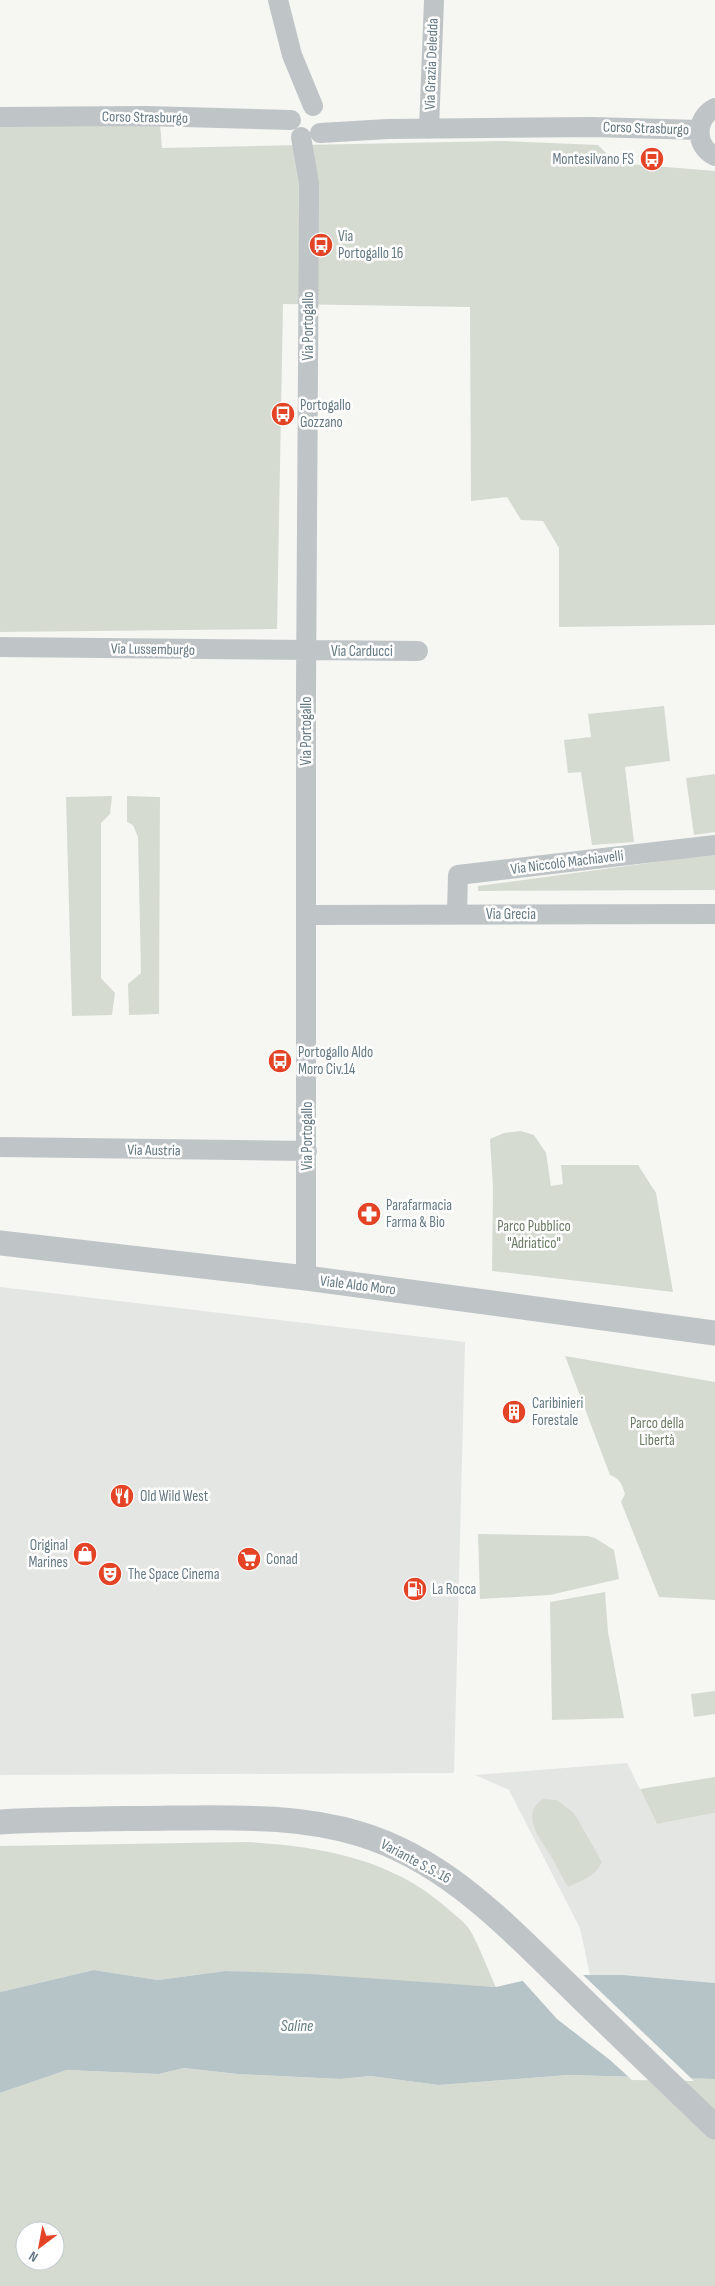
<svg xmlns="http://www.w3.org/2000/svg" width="715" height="2286" font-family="'Sofia Sans Condensed',sans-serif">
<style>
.built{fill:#e4e6e4}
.green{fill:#d6dbd2;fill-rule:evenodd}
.water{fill:#b6c4c7}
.pier{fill:#f6f6f3}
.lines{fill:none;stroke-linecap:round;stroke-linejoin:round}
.minor{stroke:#bfc4c7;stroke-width:20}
.tertiary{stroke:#bfc4c7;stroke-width:25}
.labels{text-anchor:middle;stroke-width:5;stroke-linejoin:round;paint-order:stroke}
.street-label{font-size:15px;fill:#657984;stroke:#fff}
.poi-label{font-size:15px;fill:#657984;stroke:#fff;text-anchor:start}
.park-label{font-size:15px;fill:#6a7b64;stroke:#fff}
.water-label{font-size:16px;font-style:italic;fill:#617b80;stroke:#fff}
</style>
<rect width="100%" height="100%" fill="#f6f6f3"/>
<!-- built -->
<path class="built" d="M 0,1287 L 465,1342 L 454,1773 L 0,1775 Z
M 627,1763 L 657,1824 L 715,1813 L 715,1983 L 623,1975 L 590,1975 L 580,1928 L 509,1790 L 475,1775 Z"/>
<!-- green -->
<path class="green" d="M 160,124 L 162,148 L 501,141 L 598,145 L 616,163 L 715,171 L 715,625 L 559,627 L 559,548 L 543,521 L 521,520 L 507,497 L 471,501 L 470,307 L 283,304 L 277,629 L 0,632 L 0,125 Z
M 664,706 L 670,761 L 625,767 L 634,842 L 592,845 L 581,772 L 568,773 L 564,740 L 591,737 L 588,714 Z
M 715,774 L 715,832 L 694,835 L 686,778 Z
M 112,796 L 110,814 L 101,823 L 101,978 L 115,993 L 112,1015 L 72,1016 L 66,797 Z
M 127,796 L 160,797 L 159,1014 L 129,1015 L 128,984 L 141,973 L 138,837 L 133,825 L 127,822 Z
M 715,854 L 715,890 L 478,891 L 478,886 Z
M 521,1131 L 534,1135 L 546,1153 L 551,1186 L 563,1184 L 561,1165 L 638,1165 L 656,1193 L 673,1292 L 492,1271 L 493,1188 L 490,1139 L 504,1133 Z
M 565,1356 L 715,1382 L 715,1600 L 659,1597 L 621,1502 L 625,1494 C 622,1484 620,1479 610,1475 Z
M 478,1534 L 588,1536 L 595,1538 L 614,1550 L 619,1579 L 550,1595 L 480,1599 Z
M 605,1592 L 608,1632 L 624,1718 L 552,1720 L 550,1602 Z
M 715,1691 L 715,1714 L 694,1717 L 691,1694 Z
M 715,1777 L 715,1813 L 657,1824 L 640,1789 Z
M 543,1799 L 557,1800 L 574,1813 L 602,1862 C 596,1876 581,1881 568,1887 C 562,1877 557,1867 551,1856 C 541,1840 519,1814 543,1799 Z
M 246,1842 C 318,1846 391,1858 447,1908 C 453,1914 461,1919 467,1926 C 476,1937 489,1973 496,1987 L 225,1971 L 158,1980 L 94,1970 L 0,1992 L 0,1846 Z
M 184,2068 L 237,2074 L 340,2079 L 370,2076 L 439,2085 L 568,2075 L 715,2079 L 715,2286 L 0,2286 L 0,2093 L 67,2070 L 159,2074 ZM 25,2231 L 55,2231 L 55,2261 L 25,2261 Z"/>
<!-- water -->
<path class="water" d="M 94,1970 L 158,1980 L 225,1971 L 309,1974 L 496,1987 L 547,1975 L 623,1975 L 715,1983 L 715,2079 L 568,2075 L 439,2085 L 370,2076 L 340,2079 L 237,2074 L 184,2068 L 159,2074 L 67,2070 L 0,2093 L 0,1992 Z"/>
<!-- pier -->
<path class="pier" d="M 546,1973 L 581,1973 L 694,2081 L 632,2080 L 610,2060 L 557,2019 L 521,1979 Z"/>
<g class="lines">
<!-- minor -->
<path class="minor" d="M 278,0 L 292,55 L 313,106
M 715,108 C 695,118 694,146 715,156
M 0,117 L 146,116 L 291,120
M 429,129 L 434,0
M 320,133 L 388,129 L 592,127 L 699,130
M 301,137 L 309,183 L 309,202 L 306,690 L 306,1278
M 0,647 L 418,651
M 457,914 L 458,875 L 715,845
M 307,915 L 715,914
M 0,1147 L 307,1151"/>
<!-- tertiary -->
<path class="tertiary" d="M 0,1243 L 306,1278 L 715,1333
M 0,1822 C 57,1819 113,1819 170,1818 C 234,1818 298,1815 360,1834 C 446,1860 506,1925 569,1986 C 617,2033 666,2080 715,2127"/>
</g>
<!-- icons -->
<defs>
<g id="bus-disc" transform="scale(1.25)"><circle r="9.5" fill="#e44326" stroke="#fff"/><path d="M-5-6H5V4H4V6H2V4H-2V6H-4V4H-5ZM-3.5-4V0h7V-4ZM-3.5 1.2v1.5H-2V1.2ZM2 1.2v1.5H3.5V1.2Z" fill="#fff"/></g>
<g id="pharmacy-disc" transform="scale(1.25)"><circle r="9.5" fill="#e44326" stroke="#fff"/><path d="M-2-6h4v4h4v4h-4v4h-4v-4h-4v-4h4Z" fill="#fff"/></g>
<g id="building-disc" transform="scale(1.25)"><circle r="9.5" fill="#e44326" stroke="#fff"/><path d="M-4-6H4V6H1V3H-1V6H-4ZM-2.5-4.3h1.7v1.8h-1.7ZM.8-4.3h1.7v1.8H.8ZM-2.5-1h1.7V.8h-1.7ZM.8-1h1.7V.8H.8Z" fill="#fff"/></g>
<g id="restaurant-disc" transform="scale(1.25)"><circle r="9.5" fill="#e44326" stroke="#fff"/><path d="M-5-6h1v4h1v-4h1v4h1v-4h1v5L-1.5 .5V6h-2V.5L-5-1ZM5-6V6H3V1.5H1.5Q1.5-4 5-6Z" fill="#fff"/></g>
<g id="shop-disc" transform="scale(1.25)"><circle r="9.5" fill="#e44326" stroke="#fff"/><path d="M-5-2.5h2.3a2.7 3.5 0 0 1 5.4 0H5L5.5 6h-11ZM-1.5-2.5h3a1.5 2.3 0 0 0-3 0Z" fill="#fff"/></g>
<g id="supermarket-disc" transform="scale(1.25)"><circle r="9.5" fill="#e44326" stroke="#fff"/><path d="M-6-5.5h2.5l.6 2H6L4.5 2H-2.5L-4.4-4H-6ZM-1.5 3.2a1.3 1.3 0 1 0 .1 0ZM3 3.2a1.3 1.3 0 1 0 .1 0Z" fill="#fff"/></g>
<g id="theatre-disc" transform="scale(1.25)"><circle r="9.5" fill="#e44326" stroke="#fff"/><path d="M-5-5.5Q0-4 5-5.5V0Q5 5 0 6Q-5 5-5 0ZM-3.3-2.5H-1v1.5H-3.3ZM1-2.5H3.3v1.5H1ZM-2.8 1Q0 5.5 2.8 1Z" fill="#fff"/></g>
<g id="fuel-disc" transform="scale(1.25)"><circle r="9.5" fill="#e44326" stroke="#fff"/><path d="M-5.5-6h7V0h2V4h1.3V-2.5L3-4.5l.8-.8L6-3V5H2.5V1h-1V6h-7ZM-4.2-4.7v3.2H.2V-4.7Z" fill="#fff"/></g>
</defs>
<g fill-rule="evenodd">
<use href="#bus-disc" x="652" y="159"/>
<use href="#bus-disc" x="321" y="245"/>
<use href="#bus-disc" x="283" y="414"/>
<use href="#bus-disc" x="280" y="1061"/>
<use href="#pharmacy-disc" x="369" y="1214"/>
<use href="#building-disc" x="514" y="1412"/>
<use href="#restaurant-disc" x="122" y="1496"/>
<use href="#shop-disc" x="85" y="1554"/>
<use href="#supermarket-disc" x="249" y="1559"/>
<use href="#theatre-disc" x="110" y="1574"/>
<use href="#fuel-disc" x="415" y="1589"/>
</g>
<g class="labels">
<!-- street labels -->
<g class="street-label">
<text transform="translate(431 64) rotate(-88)" y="5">Via Grazia Deledda</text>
<text transform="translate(145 117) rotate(1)" y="5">Corso Strasburgo</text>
<text transform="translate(646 128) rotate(2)" y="5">Corso Strasburgo</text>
<text transform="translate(308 326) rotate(-90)" y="5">Via Portogallo</text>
<text transform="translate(153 649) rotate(1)" y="5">Via Lussemburgo</text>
<text x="362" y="656">Via Carducci</text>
<text transform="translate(306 731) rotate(-90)" y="5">Via Portogallo</text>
<text transform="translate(567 862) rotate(-7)" y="5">Via Niccolò Machiavelli</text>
<text x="511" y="919">Via Grecia</text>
<text transform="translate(307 1136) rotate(-90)" y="5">Via Portogallo</text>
<text transform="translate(154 1150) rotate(1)" y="5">Via Austria</text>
<text transform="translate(358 1285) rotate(7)" y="5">Viale Aldo Moro</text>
<text transform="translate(416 1861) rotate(28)" y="5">Variante S.S. 16</text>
</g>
<!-- poi labels -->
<g class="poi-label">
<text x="634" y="164" text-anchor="end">Montesilvano FS</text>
<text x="338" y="241">Via<tspan x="338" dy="17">Portogallo 16</tspan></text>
<text x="300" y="410">Portogallo<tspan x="300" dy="17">Gozzano</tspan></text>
<text x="298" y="1057">Portogallo Aldo<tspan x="298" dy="17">Moro Civ.14</tspan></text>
<text x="386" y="1210">Parafarmacia<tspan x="386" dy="17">Farma &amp; Bio</tspan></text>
<text x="532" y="1408">Caribinieri<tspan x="532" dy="17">Forestale</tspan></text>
<text x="140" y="1501">Old Wild West</text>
<text x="68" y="1550" text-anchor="end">Original<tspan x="68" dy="17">Marines</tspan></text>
<text x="266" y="1564">Conad</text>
<text x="128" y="1579">The Space Cinema</text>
<text x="432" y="1594">La Rocca</text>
</g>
<!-- park labels -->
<g class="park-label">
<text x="534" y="1231">Parco Pubblico<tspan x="534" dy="17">"Adriatico"</tspan></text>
<text x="657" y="1428">Parco della<tspan x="657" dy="17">Libertà</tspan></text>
</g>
<!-- water labels -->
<g class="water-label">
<text x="297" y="2031">Saline</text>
</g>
</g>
<!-- north arrow -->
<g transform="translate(40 2246) rotate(212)"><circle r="24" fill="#ffffff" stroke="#c1c9ce"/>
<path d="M0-4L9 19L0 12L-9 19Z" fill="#e44326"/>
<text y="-8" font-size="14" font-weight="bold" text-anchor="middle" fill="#657984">N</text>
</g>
</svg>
